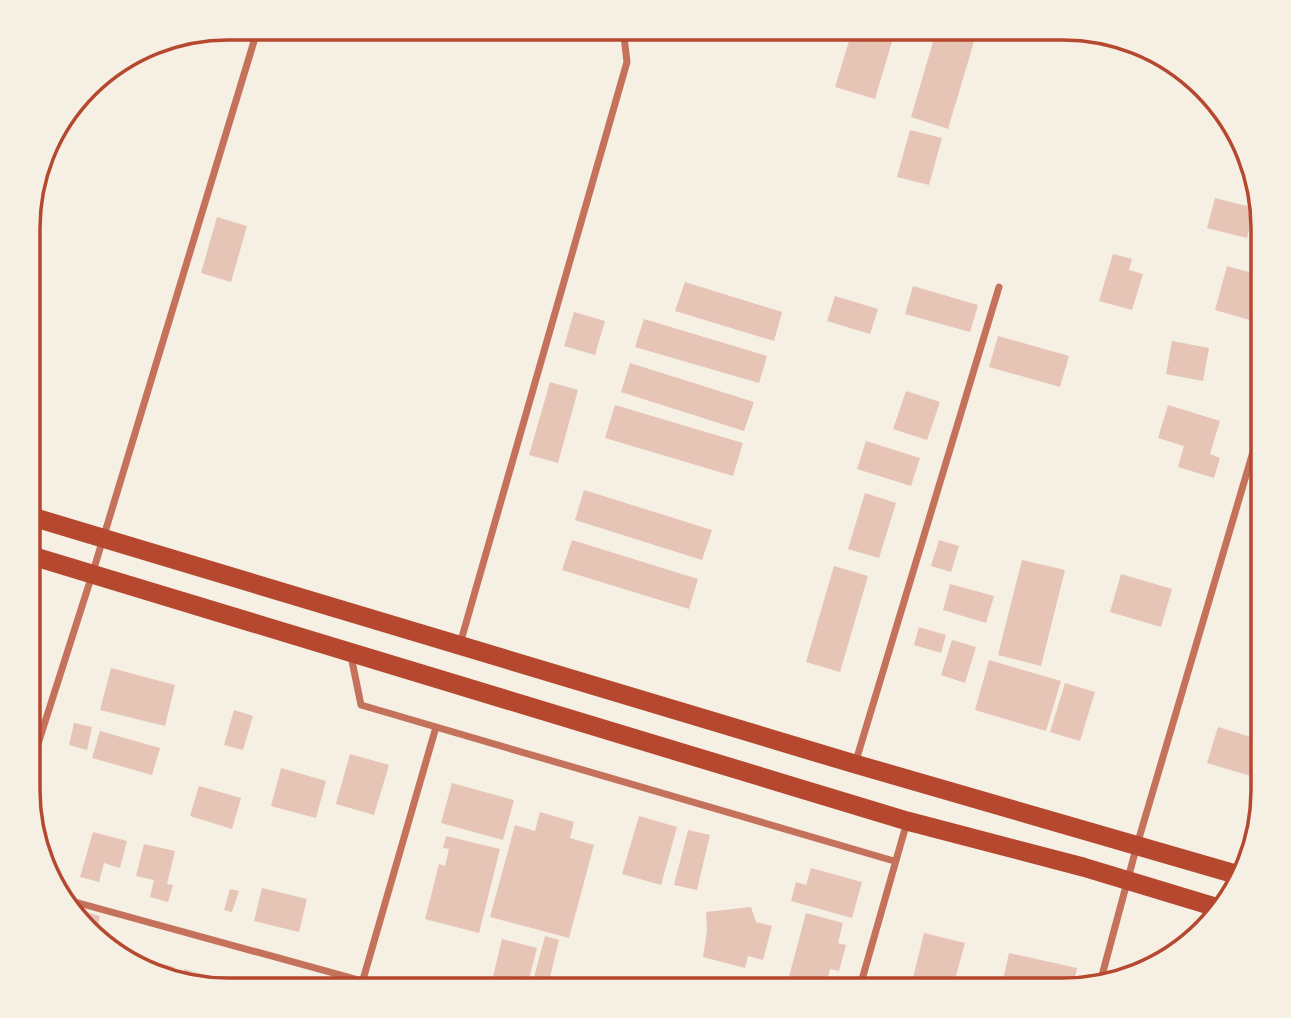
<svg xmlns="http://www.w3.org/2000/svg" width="1291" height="1018" font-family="Mulish,sans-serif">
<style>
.building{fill:#e6c5b7}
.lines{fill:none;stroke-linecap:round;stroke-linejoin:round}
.minor{stroke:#c5725c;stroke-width:7}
.trunk{stroke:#b5482f;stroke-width:19}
.rim{fill:none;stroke:#b5482f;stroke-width:3.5}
</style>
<rect width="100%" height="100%" fill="#f6efe4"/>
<!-- building -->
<path class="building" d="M 853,28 L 896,28 L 875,99 L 835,87 Z
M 937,28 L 978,28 L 948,129 L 911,117 Z
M 910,130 L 942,138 L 929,185 L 897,177 Z
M 1215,198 L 1255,208 L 1247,238 L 1207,228 Z
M 217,217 L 247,226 L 231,282 L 201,273 Z
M 1113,254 L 1132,259 L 1129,270 L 1143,274 L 1132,310 L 1099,301 Z
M 1227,266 L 1263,276 L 1253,321 L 1215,310 Z
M 685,282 L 782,312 L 774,341 L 675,311 Z
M 913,286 L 978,305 L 970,332 L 905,314 Z
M 835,296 L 878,309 L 870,334 L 827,321 Z
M 574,312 L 605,321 L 595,355 L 564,346 Z
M 644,319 L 767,356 L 759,383 L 635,347 Z
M 998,336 L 1069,356 L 1060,387 L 989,367 Z
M 1172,341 L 1209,348 L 1203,381 L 1166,374 Z
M 630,363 L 754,402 L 744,431 L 621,392 Z
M 550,382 L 578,390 L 558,463 L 529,455 Z
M 906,391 L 940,402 L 927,440 L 893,429 Z
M 615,405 L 743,443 L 733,476 L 605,438 Z
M 1168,405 L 1220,421 L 1210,454 L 1220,458 L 1214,478 L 1178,467 L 1184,446 L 1158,438 Z
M 866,441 L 920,458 L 911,486 L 857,469 Z
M 584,490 L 712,530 L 702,560 L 575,520 Z
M 865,493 L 896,503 L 879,558 L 848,549 Z
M 572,540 L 698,579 L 689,609 L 562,570 Z
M 939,540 L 959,546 L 951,572 L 931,566 Z
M 1022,560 L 1065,570 L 1041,666 L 998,655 Z
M 834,566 L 868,576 L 840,672 L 806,662 Z
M 1121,574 L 1172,589 L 1161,627 L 1110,612 Z
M 950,584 L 994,596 L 986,623 L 943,610 Z
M 919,627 L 946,635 L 941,653 L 914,645 Z
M 952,640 L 976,647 L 965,683 L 941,675 Z
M 989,660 L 1061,681 L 1046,731 L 975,710 Z
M 111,668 L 175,685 L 165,726 L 100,710 Z
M 1065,683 L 1095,692 L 1080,741 L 1050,732 Z
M 234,710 L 253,716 L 243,750 L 224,745 Z
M 74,723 L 92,727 L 87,750 L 69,745 Z
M 1218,727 L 1261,740 L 1251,776 L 1207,763 Z
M 100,731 L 160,748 L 152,775 L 92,758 Z
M 350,754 L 389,765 L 374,815 L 336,804 Z
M 281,768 L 326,781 L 316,818 L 271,806 Z
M 452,783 L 514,800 L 503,840 L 441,823 Z
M 199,786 L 241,798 L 232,829 L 190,816 Z
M 540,812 L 574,822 L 570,838 L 594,845 L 569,938 L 490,917 L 515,825 L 535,831 Z
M 639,816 L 677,827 L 661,885 L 622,874 Z
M 688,830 L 710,835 L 697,890 L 674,885 Z
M 93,832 L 127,841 L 120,868 L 104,863 L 99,882 L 80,877 Z
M 446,836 L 500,849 L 479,933 L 425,919 L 439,864 L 445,866 L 449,849 L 443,848 Z
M 144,844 L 175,851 L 167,884 L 173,885 L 168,902 L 150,897 L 154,880 L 136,876 Z
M 811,868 L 862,882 L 852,918 L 791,901 L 796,882 L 806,885 Z
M 262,888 L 307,899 L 299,932 L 254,921 Z
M 230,889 L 239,891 L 232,912 L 224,910 Z
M 751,907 L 756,922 L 772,926 L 763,960 L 748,956 L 745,968 L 703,957 L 707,931 L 706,912 Z
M 75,909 L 100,916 L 96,933 L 89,931 L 74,912 Z
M 806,913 L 843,923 L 838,943 L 846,945 L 839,971 L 830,969 L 825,990 L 787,984 Z
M 924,933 L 965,943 L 952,990 L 910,990 Z
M 545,936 L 559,940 L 549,981 L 534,977 Z
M 502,939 L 537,948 L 529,979 L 518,976 L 516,983 L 493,977 Z
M 1009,953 L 1077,968 L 1073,988 L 1027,990 L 1002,984 Z
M 139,958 L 175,967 L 172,979 L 151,975 L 137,966 Z
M 184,969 L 220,979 L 217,990 L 180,981 Z
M 1124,970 L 1140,975 L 1122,978 Z
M 643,977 L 684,989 L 684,990 L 639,990 Z
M 231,984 L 249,989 L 249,990 L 229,990 Z"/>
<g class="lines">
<!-- minor -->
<path class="minor" d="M 460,644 L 627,62 L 623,28
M 351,656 L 361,705 L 894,861
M 855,764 L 999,287
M 29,772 L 92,575 L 258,28
M 64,899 L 395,990
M 1100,983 L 1137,845 L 1263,418
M 360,990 L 436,727
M 859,990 L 907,822"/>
<!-- trunk -->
<path class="trunk" d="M 29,516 L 855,764 L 1242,876
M 29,555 L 907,821 L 1083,867 L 1222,909"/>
</g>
<!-- crop -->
<path d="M0 0H1291V1018H0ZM228 40H1063A188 188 0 0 1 1251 228V790A188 188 0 0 1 1063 978H228A188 188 0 0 1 40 790V228A188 188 0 0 1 228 40Z" fill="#f6efe4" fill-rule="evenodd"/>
<path class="rim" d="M228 40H1063A188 188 0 0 1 1251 228V790A188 188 0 0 1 1063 978H228A188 188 0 0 1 40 790V228A188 188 0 0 1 228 40Z"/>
</svg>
